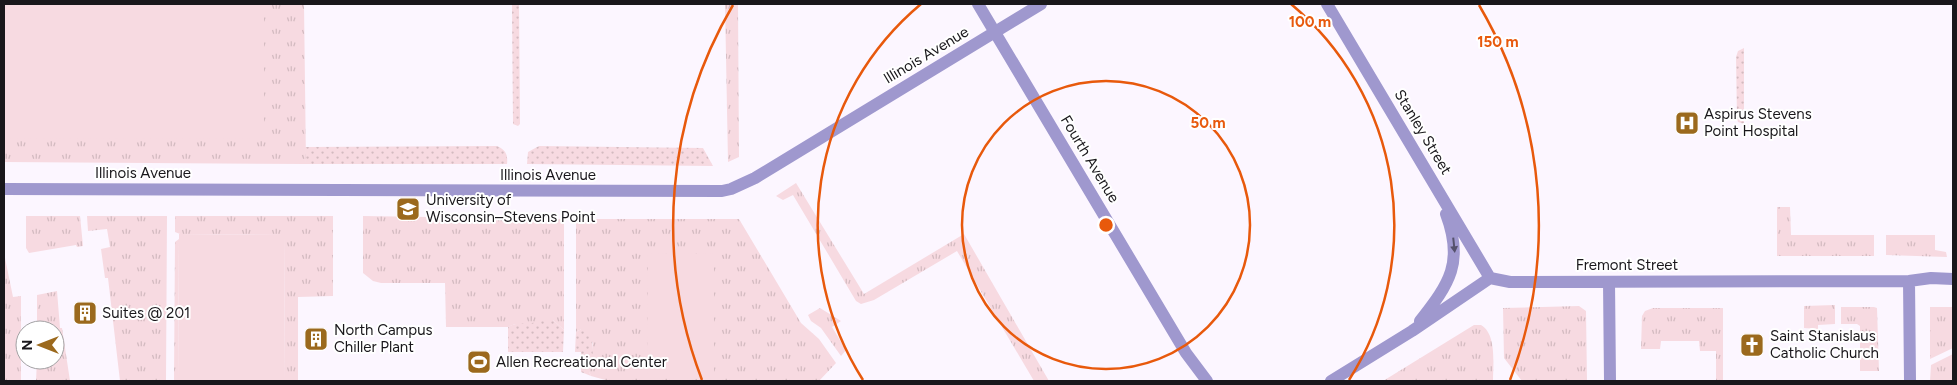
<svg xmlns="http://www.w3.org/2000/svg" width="1957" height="385" font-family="Figtree,sans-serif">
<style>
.grass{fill:url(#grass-tufts)}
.garden{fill:url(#garden-dots)}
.pitch{fill:#f7dae1}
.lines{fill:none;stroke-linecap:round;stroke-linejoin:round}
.minor{stroke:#9f98ce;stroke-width:12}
.oneway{fill:#55516c}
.ring{fill:none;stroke:#e8590c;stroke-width:2.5}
.labels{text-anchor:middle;stroke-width:4;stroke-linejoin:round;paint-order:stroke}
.street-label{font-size:15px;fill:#19171b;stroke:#fff}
.poi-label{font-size:15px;fill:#19171b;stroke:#fff;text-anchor:start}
.centre{fill:#e8590c;stroke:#fff;stroke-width:2.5}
.ring-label{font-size:15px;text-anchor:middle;font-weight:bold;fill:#e8590c;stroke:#fff;stroke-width:4;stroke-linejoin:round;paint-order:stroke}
</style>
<defs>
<pattern id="grass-tufts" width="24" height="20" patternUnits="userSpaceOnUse" patternTransform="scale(1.25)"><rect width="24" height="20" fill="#f7dae1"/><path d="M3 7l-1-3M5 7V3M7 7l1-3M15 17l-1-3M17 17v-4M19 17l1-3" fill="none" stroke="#d3bac0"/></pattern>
<pattern id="garden-dots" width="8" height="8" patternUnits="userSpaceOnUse" patternTransform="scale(1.25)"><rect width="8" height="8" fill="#f7dae1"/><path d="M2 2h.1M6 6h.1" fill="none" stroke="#d3bac0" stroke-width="1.8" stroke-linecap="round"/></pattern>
</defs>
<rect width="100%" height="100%" fill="#fcf6ff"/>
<!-- grass -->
<path class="grass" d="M 4,4 L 304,4 L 306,164 L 4,162 Z
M 725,4 L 738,4 L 739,157 L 728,162 Z
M 796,183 L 864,294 L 964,234 L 1049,381 L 1034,381 L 957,251 L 874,300 L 861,304 L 856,301 L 793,195 L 783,200 L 776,196 Z
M 1777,207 L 1790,207 L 1791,235 L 1874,235 L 1874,256 L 1777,256 Z
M 4,216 L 5,216 L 5,258 L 13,297 L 21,296 L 21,381 L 4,381 Z
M 26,216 L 80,216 L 83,246 L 77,247 L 76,245 L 29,253 L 26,248 Z
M 87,216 L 167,216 L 166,381 L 120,381 L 108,278 L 105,278 L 101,249 L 110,247 L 107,229 L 88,231 Z
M 175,216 L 333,216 L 333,296 L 298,297 L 298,381 L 284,381 L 285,235 L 180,234 L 175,232 Z
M 363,216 L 564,219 L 564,330 L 553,320 L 531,325 L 515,324 L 508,327 L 446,327 L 445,283 L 381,283 L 373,281 L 363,273 Z
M 576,219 L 739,219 L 801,323 L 819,339 L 836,363 L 819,381 L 609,381 L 591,376 L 589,372 L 593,343 L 581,329 L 576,332 Z
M 1886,235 L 1935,235 L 1935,250 L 1946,252 L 1947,257 L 1886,255 Z
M 179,239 L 178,381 L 174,381 L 175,242 Z
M 57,291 L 60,328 L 62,328 L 70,381 L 36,381 L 37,360 L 55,360 L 55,330 L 37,330 L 37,295 Z
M 1835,305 L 1835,324 L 1818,325 L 1818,329 L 1804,328 L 1804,306 Z
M 1579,306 L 1586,311 L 1587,381 L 1522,381 L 1504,358 L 1503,308 Z
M 1841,307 L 1874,307 L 1877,308 L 1879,371 L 1860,371 L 1860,326 L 1857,324 L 1841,324 Z
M 1930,307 L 1953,307 L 1953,348 L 1930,359 Z
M 820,308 L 841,321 L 832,327 L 846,350 L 841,356 L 821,328 L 811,321 L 808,315 Z
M 1653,308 L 1723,308 L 1723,381 L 1716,381 L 1716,351 L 1700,351 L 1699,341 L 1661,341 L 1660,349 L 1641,349 L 1642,316 L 1645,311 Z
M 1474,325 L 1481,325 C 1497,334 1493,365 1493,381 L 1383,381 Z
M 1953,354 L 1953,381 L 1930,381 L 1931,365 Z"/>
<!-- garden -->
<path class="garden" d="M 512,4 L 519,4 L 520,124 L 518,126 L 513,124 Z
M 1744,48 L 1744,124 L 1738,122 L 1737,119 L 1736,57 L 1738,51 Z
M 497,146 C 506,150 508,155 507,164 L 306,164 L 305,147 Z
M 539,146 L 703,148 L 713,166 L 527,164 L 528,152 Z
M 541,320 L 553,320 L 564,330 L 563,352 L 508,352 L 508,327 C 520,320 527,327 541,320 Z
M 581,329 L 588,329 C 595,339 591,351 594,363 L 589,372 L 591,376 L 581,372 L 581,352 L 575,352 L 576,332 Z"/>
<!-- pitch -->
<path class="pitch" d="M 4,4 L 264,4 L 264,139 L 4,138 Z
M 179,234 L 285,235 L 284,381 L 178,381 Z
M 648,253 L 714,254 L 714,379 L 647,378 Z"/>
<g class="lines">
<!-- minor -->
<path class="minor" d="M 978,4 L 1186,353 L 1207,381
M 1327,4 L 1490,278
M 4,189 L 722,191 L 731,189 L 755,178 L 1041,4
M 1909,281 L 1910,381
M 1609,282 L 1610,381
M 1420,321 C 1450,283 1464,262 1446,214
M 1331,381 L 1412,331 L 1490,278 L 1510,282 L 1909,281 L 1931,278 L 1953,279"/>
</g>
<!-- one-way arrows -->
<defs><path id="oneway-solid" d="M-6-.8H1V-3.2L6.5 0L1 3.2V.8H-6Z" transform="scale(1.25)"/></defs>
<use class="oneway" href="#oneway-solid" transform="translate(1454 245) rotate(84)"/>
<!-- distance rings -->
<g class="ring">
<circle cx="1106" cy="225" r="144"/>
<path d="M863 380A288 288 0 0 1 921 4M1291 4A288 288 0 0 1 1349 380"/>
<path d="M702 380A433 433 0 0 1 733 5M1479 5A433 433 0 0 1 1510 380"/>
</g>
<!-- icons -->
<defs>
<g id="hospital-square" transform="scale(1.25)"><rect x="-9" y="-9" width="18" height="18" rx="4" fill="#9b691d" stroke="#fff"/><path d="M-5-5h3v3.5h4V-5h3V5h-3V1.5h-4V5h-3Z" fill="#fff"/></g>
<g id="university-square" transform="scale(1.25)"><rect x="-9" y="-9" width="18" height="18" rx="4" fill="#9b691d" stroke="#fff"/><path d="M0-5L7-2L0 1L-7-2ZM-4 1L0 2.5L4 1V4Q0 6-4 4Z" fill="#fff"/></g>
<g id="building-square" transform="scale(1.25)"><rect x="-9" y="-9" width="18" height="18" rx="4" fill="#9b691d" stroke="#fff"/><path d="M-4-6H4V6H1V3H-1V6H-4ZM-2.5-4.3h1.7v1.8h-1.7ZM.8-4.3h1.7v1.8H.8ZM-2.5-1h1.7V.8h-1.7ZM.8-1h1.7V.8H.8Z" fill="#fff"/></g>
<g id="church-square" transform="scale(1.25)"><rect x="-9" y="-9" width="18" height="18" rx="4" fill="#9b691d" stroke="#fff"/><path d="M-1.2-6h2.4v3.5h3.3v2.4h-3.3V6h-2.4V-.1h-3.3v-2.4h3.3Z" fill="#fff"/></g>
<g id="stadium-square" transform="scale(1.25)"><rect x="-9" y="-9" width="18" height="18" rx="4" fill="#9b691d" stroke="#fff"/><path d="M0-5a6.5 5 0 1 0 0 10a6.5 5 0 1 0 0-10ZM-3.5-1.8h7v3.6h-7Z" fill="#fff"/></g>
</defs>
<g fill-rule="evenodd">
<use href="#hospital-square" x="1687" y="123"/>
<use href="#university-square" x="408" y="209"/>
<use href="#building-square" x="85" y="313"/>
<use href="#building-square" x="316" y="339"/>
<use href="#church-square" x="1752" y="345"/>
<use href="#stadium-square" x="479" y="362"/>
</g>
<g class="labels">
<!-- street labels -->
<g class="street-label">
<text transform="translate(926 55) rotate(-31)" y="5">Illinois Avenue</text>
<text transform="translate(1423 132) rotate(59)" y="5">Stanley Street</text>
<text transform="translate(1090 159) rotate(59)" y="5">Fourth Avenue</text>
<text x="143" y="178">Illinois Avenue</text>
<text x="548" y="180">Illinois Avenue</text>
<text x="1627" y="270">Fremont Street</text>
</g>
<!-- poi labels -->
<g class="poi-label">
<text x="1704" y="119">Aspirus Stevens<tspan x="1704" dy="17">Point Hospital</tspan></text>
<text x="426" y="205">University of<tspan x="426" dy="17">Wisconsin–Stevens Point</tspan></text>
<text x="102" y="318">Suites @ 201</text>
<text x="334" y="335">North Campus<tspan x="334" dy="17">Chiller Plant</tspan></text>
<text x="1770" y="341">Saint Stanislaus<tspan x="1770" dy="17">Catholic Church</tspan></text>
<text x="496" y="367">Allen Recreational Center</text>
</g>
</g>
<circle cx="1106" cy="225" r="8" class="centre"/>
<g class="ring-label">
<text x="1310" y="27">100 m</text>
<text x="1498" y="47">150 m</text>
<text x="1208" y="128">50 m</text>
</g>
<!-- border -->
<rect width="1957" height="385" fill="none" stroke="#19171b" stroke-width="10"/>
<!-- north arrow -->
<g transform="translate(40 345) rotate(270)"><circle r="24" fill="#ffffff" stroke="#a3a2a4"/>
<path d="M0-4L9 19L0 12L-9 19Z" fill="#9b691d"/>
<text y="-8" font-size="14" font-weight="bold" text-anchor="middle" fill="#19171b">N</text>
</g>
</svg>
